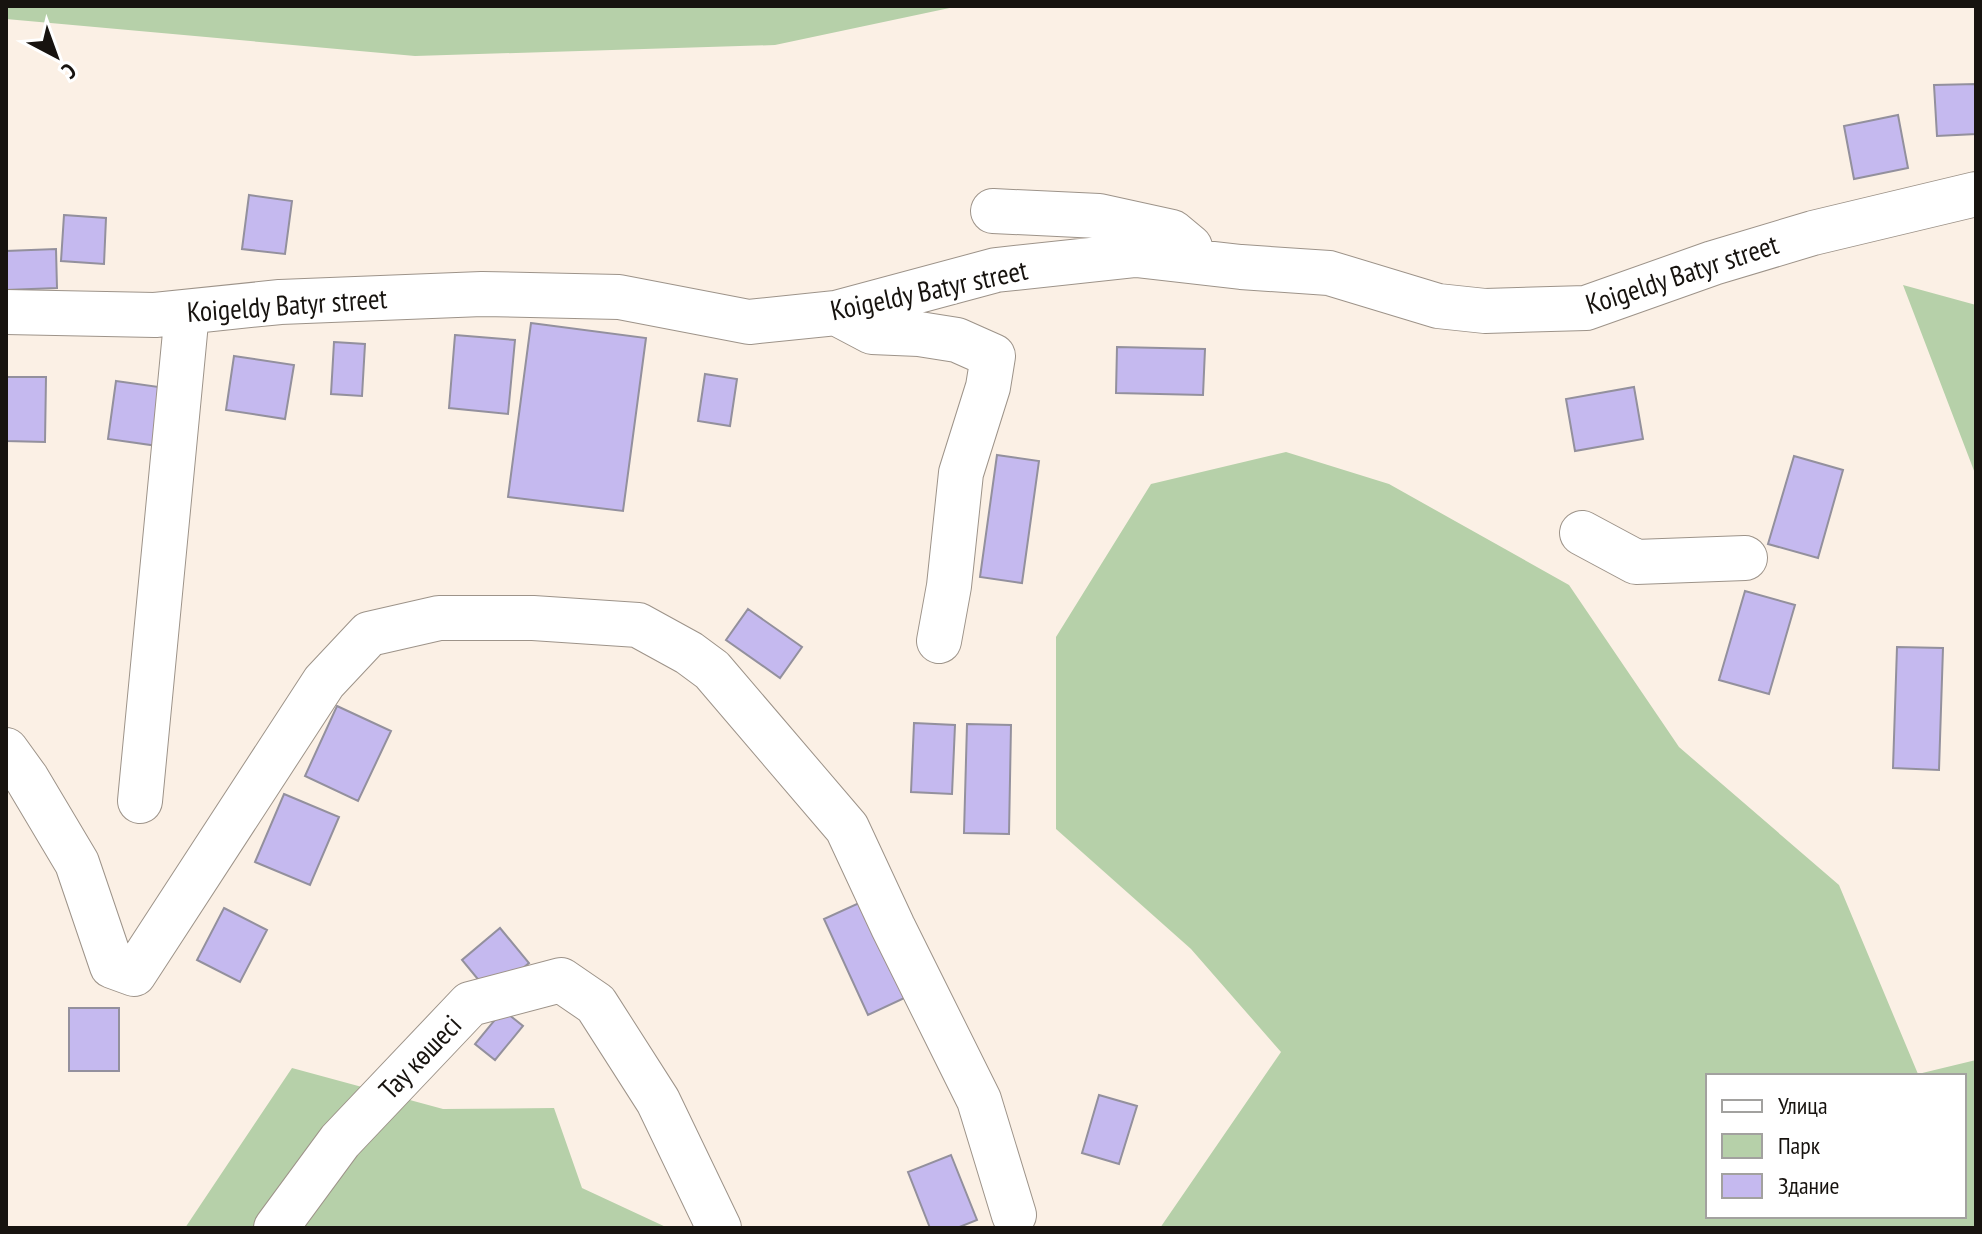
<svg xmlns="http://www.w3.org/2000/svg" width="1982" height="1234" font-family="'PT Sans Narrow',sans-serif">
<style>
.green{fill:#b6d0a9;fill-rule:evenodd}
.building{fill:#c5b9ef;stroke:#93909d;stroke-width:2}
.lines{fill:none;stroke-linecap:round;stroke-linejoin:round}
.minor-casing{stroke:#9d9389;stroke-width:46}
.minor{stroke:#fff;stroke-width:44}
.labels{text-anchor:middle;stroke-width:6;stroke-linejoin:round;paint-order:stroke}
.street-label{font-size:28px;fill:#17130f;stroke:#fff}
</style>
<rect width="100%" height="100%" fill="#fbf0e5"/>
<!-- green -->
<path class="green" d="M 6,6 L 959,6 L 775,45 L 415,56 L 6,19 Z
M 1903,285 L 1976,305 L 1976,476 Z
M 1286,452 L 1389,484 L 1569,585 L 1679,747 L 1839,885 L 1918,1074 L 1976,1060 L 1976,1228 L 1160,1228 L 1281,1052 L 1191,949 L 1056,829 L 1056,637 L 1151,484 ZM 1708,1076 L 1964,1076 L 1964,1216 L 1708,1216 Z
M 292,1068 L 443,1109 L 554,1108 L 582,1188 L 668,1228 L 185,1228 Z"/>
<!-- building -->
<path class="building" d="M 1976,84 L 1976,134 L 1937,136 L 1934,85 Z
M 1898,115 L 1908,168 L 1854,179 L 1844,126 Z
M 249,195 L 292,201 L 285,254 L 242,249 Z
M 64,215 L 106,218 L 104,264 L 61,261 Z
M 56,249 L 57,288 L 6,290 L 6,251 Z
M 531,323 L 646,338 L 623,511 L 508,497 Z
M 455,335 L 515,340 L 508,414 L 449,408 Z
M 334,342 L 365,344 L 362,396 L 331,394 Z
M 1117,347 L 1205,349 L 1203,395 L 1116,393 Z
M 234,356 L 294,365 L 285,419 L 226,410 Z
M 705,374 L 737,379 L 730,426 L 698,421 Z
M 6,377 L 46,377 L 45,442 L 6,441 Z
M 116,381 L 166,388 L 158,446 L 108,439 Z
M 1634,387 L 1643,439 L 1575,451 L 1566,399 Z
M 997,455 L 1039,461 L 1022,583 L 980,577 Z
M 1794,456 L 1843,470 L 1818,558 L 1768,544 Z
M 1745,591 L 1795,605 L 1769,694 L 1719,680 Z
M 748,609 L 802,647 L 780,678 L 726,640 Z
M 1897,647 L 1943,648 L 1939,770 L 1893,768 Z
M 337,706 L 391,731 L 358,801 L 305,776 Z
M 914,723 L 955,725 L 952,794 L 911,792 Z
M 967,724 L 1011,725 L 1009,834 L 964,833 Z
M 284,794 L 339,817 L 310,885 L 255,862 Z
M 870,898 L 913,994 L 868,1015 L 824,919 Z
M 224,908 L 267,930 L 240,982 L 197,960 Z
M 500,928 L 529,963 L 491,995 L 462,960 Z
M 69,1008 L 119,1008 L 119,1071 L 69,1071 Z
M 503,1010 L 523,1026 L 495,1060 L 475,1044 Z
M 1099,1095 L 1137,1106 L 1119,1164 L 1082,1153 Z
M 951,1155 L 977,1220 L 957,1228 L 930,1228 L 908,1172 Z"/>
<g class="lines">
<!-- minor casing -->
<g class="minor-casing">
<path id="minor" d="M 993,211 L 1099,216 L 1172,232 L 1190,247
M 6,312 L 155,315 L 280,302 L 482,294 L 619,297 L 749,322 L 836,313 L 996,270 L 1136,255 L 1241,267 L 1329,273 L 1438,306 L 1485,311 L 1586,308 L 1713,263 L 1813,233 L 1976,194
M 836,313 L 872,332 L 919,334 L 957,340 L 993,356 L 988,387 L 961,473 L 949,586 L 939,641
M 1582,533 L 1636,562 L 1745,558
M 6,750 L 27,779 L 77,863 L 112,966 L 134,974 L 324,682 L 369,634 L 439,618 L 533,618 L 638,625 L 689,653 L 712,670 L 847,828 L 893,927 L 979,1100 L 1014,1215
M 140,801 L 187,312
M 276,1228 L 340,1141 L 470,1004 L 561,980 L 596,1004 L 658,1101 L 719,1228"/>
</g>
<!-- minor -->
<use href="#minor" class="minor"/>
</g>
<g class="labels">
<!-- street labels -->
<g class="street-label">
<text transform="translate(1682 274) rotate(-18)" y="10">Koigeldy Batyr street</text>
<text transform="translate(929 290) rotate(-12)" y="10">Koigeldy Batyr street</text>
<text transform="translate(287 305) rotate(-4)" y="10">Koigeldy Batyr street</text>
<text transform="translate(420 1057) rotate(-46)" y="10">Тау көшесі</text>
</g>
</g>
<!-- border -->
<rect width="1982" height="1234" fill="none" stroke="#17130f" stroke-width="16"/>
<!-- legend -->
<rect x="1706" y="1074" width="260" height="144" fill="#ffffff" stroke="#a2a19f" stroke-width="2"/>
<rect x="1722" y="1100" width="40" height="12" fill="#ffffff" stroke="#a2a19f" stroke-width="2"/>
<text x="1778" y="1114" font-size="24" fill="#17130f">Улица</text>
<rect x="1722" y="1134" width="40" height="24" fill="#b6d0a9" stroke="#a2a19f" stroke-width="2"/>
<text x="1778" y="1154" font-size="24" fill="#17130f">Парк</text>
<rect x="1722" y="1174" width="40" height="24" fill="#c5b9ef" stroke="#a2a19f" stroke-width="2"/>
<text x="1778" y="1194" font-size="24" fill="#17130f">Здание</text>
<!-- north arrow -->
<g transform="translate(56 56) rotate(139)" stroke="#ffffff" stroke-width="6" paint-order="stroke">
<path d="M0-6L14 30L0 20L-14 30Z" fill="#17130f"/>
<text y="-12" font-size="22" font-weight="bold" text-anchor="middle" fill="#17130f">С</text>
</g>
</svg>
